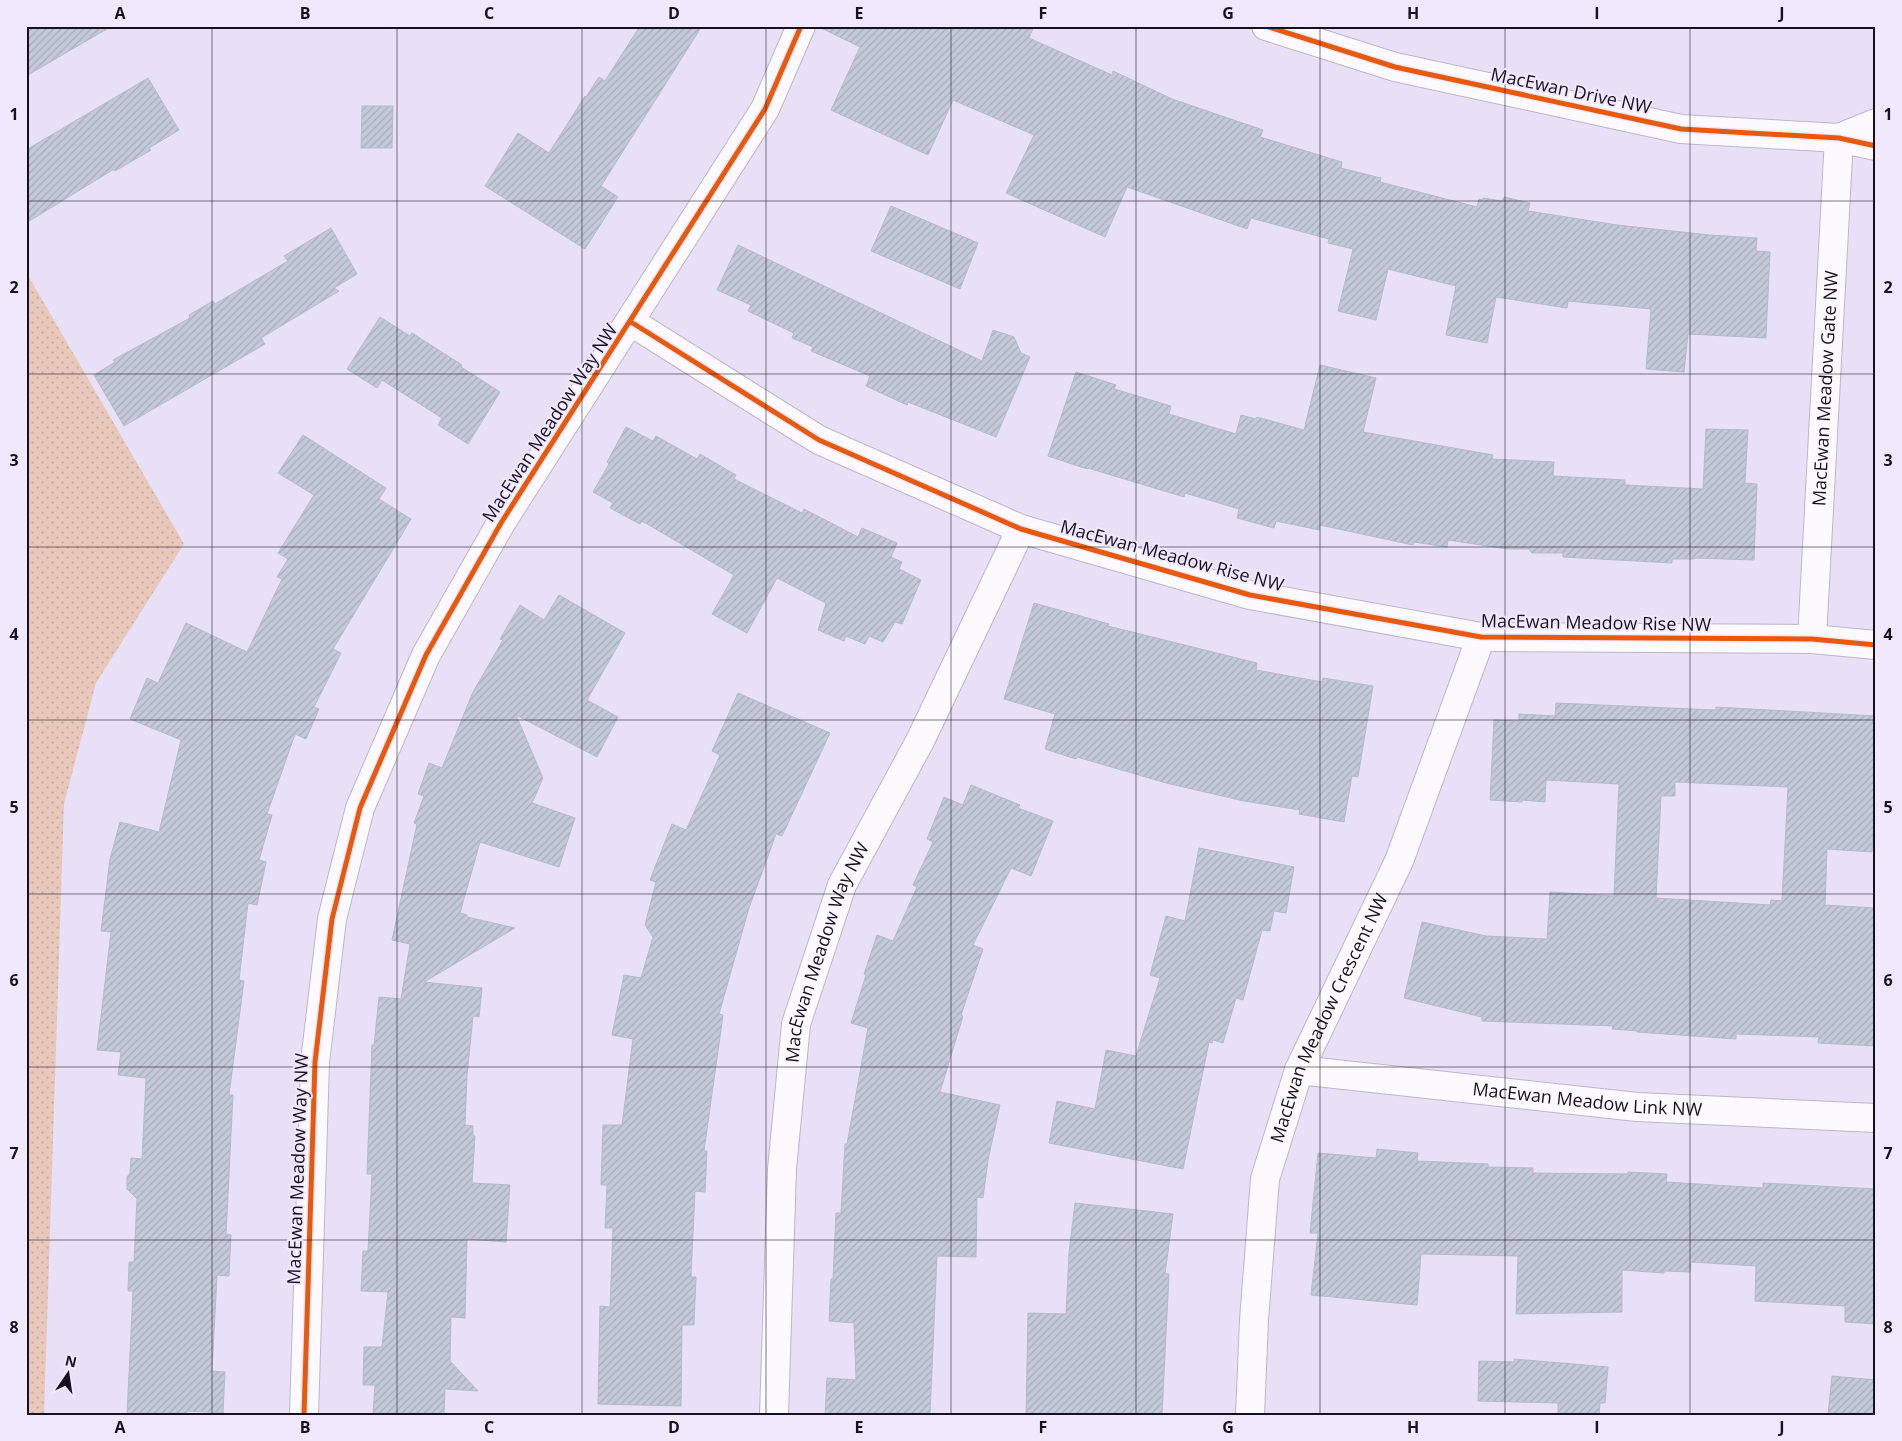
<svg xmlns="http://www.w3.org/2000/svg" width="1902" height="1441" font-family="'Open Sans',sans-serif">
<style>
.park{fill:url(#park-dots)}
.building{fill:url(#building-hatch);stroke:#b5bacb;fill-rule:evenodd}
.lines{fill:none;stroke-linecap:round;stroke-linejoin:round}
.minor-casing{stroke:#bdb6c8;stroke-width:30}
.tertiary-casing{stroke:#bdb6c8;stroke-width:30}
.minor{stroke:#fcfafe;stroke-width:28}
.tertiary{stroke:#fcfafe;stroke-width:28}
.cycleway-casing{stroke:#f0e8fc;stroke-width:8}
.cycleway{stroke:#e8590c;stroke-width:5}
.grid{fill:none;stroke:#171021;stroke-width:1;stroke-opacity:0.55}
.labels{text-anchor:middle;stroke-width:4;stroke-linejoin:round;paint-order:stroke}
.street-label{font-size:18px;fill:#171021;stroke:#f0e8fc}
.neatline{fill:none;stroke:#171021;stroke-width:2}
.grid-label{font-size:16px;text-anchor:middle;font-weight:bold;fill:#171021}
</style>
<defs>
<pattern id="park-dots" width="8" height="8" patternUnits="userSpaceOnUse" patternTransform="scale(1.25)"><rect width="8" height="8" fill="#e8c8ba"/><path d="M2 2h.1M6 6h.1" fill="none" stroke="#c6aba0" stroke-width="1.8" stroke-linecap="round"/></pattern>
<pattern id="building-hatch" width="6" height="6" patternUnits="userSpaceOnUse" patternTransform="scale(1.25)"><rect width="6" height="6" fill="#c4c9da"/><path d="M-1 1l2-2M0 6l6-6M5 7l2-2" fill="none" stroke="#a8acbb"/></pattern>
</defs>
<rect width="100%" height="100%" fill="#e8e0f6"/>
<!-- park -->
<path class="park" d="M 26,272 L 184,544 L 96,683 L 64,804 L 44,1415 L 26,1415 Z"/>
<!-- building -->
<path class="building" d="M 26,26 L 112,26 L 26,76 Z
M 640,26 L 702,26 L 601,186 L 618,197 L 585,249 L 485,186 L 518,133 L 549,153 L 585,96 L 586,97 L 599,77 L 605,81 Z
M 817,26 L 1034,26 L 1029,38 L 1112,75 L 1113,71 L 1172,99 L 1263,130 L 1260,137 L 1342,162 L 1341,168 L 1381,178 L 1380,182 L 1477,207 L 1479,199 L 1483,200 L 1483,198 L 1502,201 L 1504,197 L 1530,203 L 1528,211 L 1617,225 L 1710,235 L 1757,238 L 1756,251 L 1770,252 L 1766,338 L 1688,334 L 1684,372 L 1646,369 L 1651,309 L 1568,301 L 1567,308 L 1496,297 L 1487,343 L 1446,335 L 1456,286 L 1388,269 L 1376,320 L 1338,311 L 1353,249 L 1328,243 L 1329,239 L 1251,218 L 1247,229 L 1127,187 L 1105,237 L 1006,193 L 1034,135 L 953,100 L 928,155 L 831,110 L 860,47 Z
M 148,78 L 179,130 L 149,148 L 151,150 L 115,171 L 114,169 L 26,223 L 26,150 Z
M 362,106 L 393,106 L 392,148 L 361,148 Z
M 891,206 L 978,243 L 960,289 L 871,251 Z
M 331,228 L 357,274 L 334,288 L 339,291 L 261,338 L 265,344 L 124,426 L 94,375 L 115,362 L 113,360 L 190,318 L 189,315 L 213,301 L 215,304 L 288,261 L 284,256 Z
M 738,245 L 982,361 L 993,330 L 1014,337 L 1021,353 L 1030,357 L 996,437 L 908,402 L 907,405 L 866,386 L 870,376 L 811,351 L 813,347 L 792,338 L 794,333 L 748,311 L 751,305 L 717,290 Z
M 380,317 L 410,336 L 412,333 L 426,342 L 462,365 L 461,367 L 500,392 L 468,444 L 438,425 L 442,418 L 382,380 L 377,388 L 347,369 Z
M 1320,365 L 1376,378 L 1363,432 L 1493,455 L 1492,459 L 1554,462 L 1553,476 L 1625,480 L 1625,485 L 1703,489 L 1706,429 L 1748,430 L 1745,483 L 1757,484 L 1754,560 L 1694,558 L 1694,559 L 1672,559 L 1672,563 L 1563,557 L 1563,553 L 1532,553 L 1529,549 L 1507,549 L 1448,540 L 1447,547 L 1414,542 L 1413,545 L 1320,525 L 1319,530 L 1276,521 L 1274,528 L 1237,518 L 1239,509 L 1185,493 L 1184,497 L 1088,468 L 1087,469 L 1048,456 L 1076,372 L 1116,385 L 1114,389 L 1171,406 L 1169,414 L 1236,434 L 1241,415 L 1256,419 L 1257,417 L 1304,430 Z
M 626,427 L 653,441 L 656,436 L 697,459 L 700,454 L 736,475 L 734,479 L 802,513 L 804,509 L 858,537 L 862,528 L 897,543 L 891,557 L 902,562 L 899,569 L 921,580 L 902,624 L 895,622 L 883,642 L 869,636 L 865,644 L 846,636 L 844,641 L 818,630 L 826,603 L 777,578 L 747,633 L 712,614 L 734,575 L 642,521 L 640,524 L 610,508 L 613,503 L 593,492 L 609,464 L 607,462 Z
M 303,435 L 386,488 L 379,499 L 411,519 L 333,649 L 341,653 L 314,707 L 319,709 L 306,739 L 295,734 L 267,814 L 272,815 L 259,860 L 266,862 L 257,905 L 248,903 L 239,980 L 244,981 L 229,1095 L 233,1095 L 226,1234 L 231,1235 L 229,1276 L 217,1275 L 212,1371 L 225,1372 L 223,1413 L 187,1411 L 187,1415 L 127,1415 L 133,1291 L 128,1291 L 129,1262 L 134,1262 L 137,1199 L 127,1189 L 127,1177 L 130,1173 L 131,1158 L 142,1159 L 146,1078 L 118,1075 L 121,1052 L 97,1050 L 111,932 L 101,931 L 110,859 L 120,822 L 159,832 L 181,740 L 130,719 L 147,678 L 158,683 L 186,623 L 247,652 L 282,579 L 277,577 L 288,559 L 278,553 L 314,495 L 278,473 Z
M 559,595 L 625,633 L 587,700 L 618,717 L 597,757 L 516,715 L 543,778 L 532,803 L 575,818 L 559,867 L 480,842 L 460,913 L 467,915 L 467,917 L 515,928 L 424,982 L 482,988 L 479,1017 L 473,1016 L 467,1075 L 465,1125 L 473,1126 L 473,1136 L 475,1136 L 472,1183 L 510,1185 L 506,1242 L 467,1239 L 465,1318 L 451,1317 L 450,1361 L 478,1391 L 445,1389 L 444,1415 L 373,1415 L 375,1385 L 363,1385 L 364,1347 L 382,1347 L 388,1292 L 361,1291 L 363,1251 L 368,1251 L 372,1174 L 367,1174 L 372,1045 L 374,1045 L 379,997 L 401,999 L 410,944 L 392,940 L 417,824 L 414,823 L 424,796 L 418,794 L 429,763 L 442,768 L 473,692 L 503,640 L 500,639 L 520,605 L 544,620 Z
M 1034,603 L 1109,624 L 1108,626 L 1257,663 L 1256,670 L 1322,682 L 1323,678 L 1373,686 L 1358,777 L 1352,776 L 1344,822 L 1299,814 L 1300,810 L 1244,801 L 1166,783 L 1077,757 L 1076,759 L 1045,749 L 1055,714 L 1004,699 Z
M 738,693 L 830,733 L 782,836 L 776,834 L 749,908 L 719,1014 L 723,1015 L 704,1151 L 707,1151 L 705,1192 L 695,1191 L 691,1277 L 696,1277 L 694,1325 L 682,1325 L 681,1406 L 598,1404 L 600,1306 L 610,1307 L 613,1228 L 605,1228 L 607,1185 L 601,1185 L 603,1125 L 622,1125 L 633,1039 L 612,1035 L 624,975 L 641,978 L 653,937 L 645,925 L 656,882 L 650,880 L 672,824 L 686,830 L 720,755 L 712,751 Z
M 1556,703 L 1716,710 L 1716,707 L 1876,716 L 1876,791 L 1872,852 L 1827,849 L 1825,905 L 1876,908 L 1876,1046 L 1818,1043 L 1819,1037 L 1736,1034 L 1736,1039 L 1637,1032 L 1637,1031 L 1612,1029 L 1613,1026 L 1482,1021 L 1482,1017 L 1404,998 L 1422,922 L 1486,936 L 1547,939 L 1550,892 L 1614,896 L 1619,784 L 1546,780 L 1545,802 L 1522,800 L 1522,802 L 1490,800 L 1494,720 L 1519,721 L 1519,714 L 1555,716 ZM 1675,782 L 1788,787 L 1782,901 L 1771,900 L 1770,905 L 1656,898 L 1661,796 L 1675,796 Z
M 971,785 L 1020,805 L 1018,808 L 1053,821 L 1031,876 L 1011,868 L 973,945 L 983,949 L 961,1015 L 963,1016 L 940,1092 L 1000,1105 L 988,1160 L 983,1198 L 977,1197 L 976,1257 L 937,1256 L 930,1415 L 825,1415 L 827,1378 L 856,1380 L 854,1323 L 829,1321 L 831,1279 L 833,1279 L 836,1213 L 841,1213 L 845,1144 L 847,1144 L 868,1028 L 851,1023 L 866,975 L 864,974 L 877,935 L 893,941 L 917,887 L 913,885 L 933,842 L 927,839 L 944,797 L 963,805 Z
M 1199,848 L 1294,867 L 1286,913 L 1274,911 L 1270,931 L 1262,930 L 1243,1000 L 1236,998 L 1223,1043 L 1213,1040 L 1212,1043 L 1209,1042 L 1183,1169 L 1049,1143 L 1057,1101 L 1095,1109 L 1106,1050 L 1136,1056 L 1160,978 L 1150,975 L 1166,916 L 1185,921 Z
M 1377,1149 L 1418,1153 L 1417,1161 L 1488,1164 L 1488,1167 L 1533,1168 L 1533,1173 L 1628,1174 L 1628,1172 L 1667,1174 L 1666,1182 L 1763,1188 L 1763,1183 L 1876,1189 L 1876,1324 L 1845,1322 L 1845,1306 L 1755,1301 L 1756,1266 L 1691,1262 L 1690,1272 L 1664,1271 L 1664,1273 L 1622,1270 L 1622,1312 L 1516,1314 L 1518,1256 L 1421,1254 L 1417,1305 L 1311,1295 L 1318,1233 L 1310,1233 L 1318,1153 L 1376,1158 Z
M 1075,1203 L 1173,1214 L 1165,1274 L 1169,1274 L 1162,1415 L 1026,1415 L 1028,1313 L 1066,1314 L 1069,1253 Z
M 1514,1359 L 1608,1367 L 1605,1403 L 1600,1403 L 1599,1415 L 1558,1415 L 1558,1403 L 1478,1401 L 1479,1361 L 1514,1362 Z
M 1832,1376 L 1876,1380 L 1876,1415 L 1828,1415 Z"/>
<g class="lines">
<!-- minor casing -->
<g class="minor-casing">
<g id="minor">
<path d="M 631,322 L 819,440 L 1021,529 L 1250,595 L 1481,637 L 1812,639 L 1876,645"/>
<path id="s1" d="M 1812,639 L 1839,138"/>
<path id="s2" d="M 1299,1070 L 1637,1107 L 1876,1118"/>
<path d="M 304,1415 L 315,1062 L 332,919 L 360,808 L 426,655 L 501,523 L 765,109 L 801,26"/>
<path id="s3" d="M 774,1415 L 782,1169 L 796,1024 L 842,885 L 920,741 L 1021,529"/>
<path id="s4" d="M 1250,1415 L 1254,1320 L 1265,1179 L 1299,1070 L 1399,861 L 1481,637"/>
</g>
</g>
<!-- tertiary casing -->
<g class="tertiary-casing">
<path id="tertiary" d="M 1266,26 L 1395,67 L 1681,129 L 1839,138 L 1876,146
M 1839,138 L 1876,123"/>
</g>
<!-- minor -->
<use href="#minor" class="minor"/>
<!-- tertiary -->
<use href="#tertiary" class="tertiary"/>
<!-- cycleway casing -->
<g class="cycleway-casing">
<path id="cycleway" d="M 1266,26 L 1395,67 L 1681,129 L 1839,138 L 1876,146
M 631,322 L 819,440 L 1021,529 L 1250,595 L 1481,637 L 1812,639 L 1876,645
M 304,1415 L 315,1062 L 332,919 L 360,808 L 426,655 L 501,523 L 765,109 L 801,26"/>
</g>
<!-- cycleway -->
<use href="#cycleway" class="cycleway"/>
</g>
<!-- grid -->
<path class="grid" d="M 212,26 L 212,1415M 397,26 L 397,1415M 582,26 L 582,1415M 766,26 L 766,1415M 951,26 L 951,1415M 1136,26 L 1136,1415M 1320,26 L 1320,1415M 1505,26 L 1505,1415M 1690,26 L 1690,1415M 26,201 L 1876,201M 26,374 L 1876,374M 26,547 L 1876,547M 26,720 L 1876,720M 26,894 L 1876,894M 26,1067 L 1876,1067M 26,1240 L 1876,1240"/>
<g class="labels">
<!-- street labels -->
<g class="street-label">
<text transform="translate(1571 91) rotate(12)" y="6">MacEwan Drive NW</text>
<text dy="6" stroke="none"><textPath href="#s1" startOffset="251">MacEwan Meadow Gate NW</textPath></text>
<text transform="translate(550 423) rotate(-57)" y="6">MacEwan Meadow Way NW</text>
<text transform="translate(1172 556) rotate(15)" y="6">MacEwan Meadow Rise NW</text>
<text transform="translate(1596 623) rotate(1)" y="6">MacEwan Meadow Rise NW</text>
<text dy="6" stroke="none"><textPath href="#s3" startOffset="469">MacEwan Meadow Way NW</textPath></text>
<text dy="6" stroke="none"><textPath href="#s4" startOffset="410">MacEwan Meadow Crescent NW</textPath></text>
<text dy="6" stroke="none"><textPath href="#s2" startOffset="290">MacEwan Meadow Link NW</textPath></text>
<text transform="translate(298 1169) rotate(-88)" y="6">MacEwan Meadow Way NW</text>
</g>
</g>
<!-- border -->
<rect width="1902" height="1441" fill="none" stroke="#f0e8fc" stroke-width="55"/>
<!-- north arrow -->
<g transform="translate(68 1374) rotate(13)" stroke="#f0e8fc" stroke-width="4" paint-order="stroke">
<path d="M0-4L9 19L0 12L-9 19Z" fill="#171021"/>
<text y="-8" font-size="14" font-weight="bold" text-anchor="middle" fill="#171021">N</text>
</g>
<rect x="28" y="28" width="1846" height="1386" class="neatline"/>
<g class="grid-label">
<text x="120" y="19">A</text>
<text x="305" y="19">B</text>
<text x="489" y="19">C</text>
<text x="674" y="19">D</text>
<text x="859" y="19">E</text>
<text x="1043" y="19">F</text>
<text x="1228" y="19">G</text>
<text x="1413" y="19">H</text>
<text x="1597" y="19">I</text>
<text x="1782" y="19">J</text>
<text x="14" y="120">1</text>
<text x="1888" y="120">1</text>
<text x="14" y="293">2</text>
<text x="1888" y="293">2</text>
<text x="14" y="466">3</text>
<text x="1888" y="466">3</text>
<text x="14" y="640">4</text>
<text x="1888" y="640">4</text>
<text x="14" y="813">5</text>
<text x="1888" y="813">5</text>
<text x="14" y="986">6</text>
<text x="1888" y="986">6</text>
<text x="14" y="1159">7</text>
<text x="1888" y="1159">7</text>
<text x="14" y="1333">8</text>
<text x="1888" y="1333">8</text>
<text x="120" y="1433">A</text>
<text x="305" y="1433">B</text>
<text x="489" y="1433">C</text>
<text x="674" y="1433">D</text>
<text x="859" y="1433">E</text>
<text x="1043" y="1433">F</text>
<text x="1228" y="1433">G</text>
<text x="1413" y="1433">H</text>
<text x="1597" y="1433">I</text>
<text x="1782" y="1433">J</text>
</g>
</svg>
